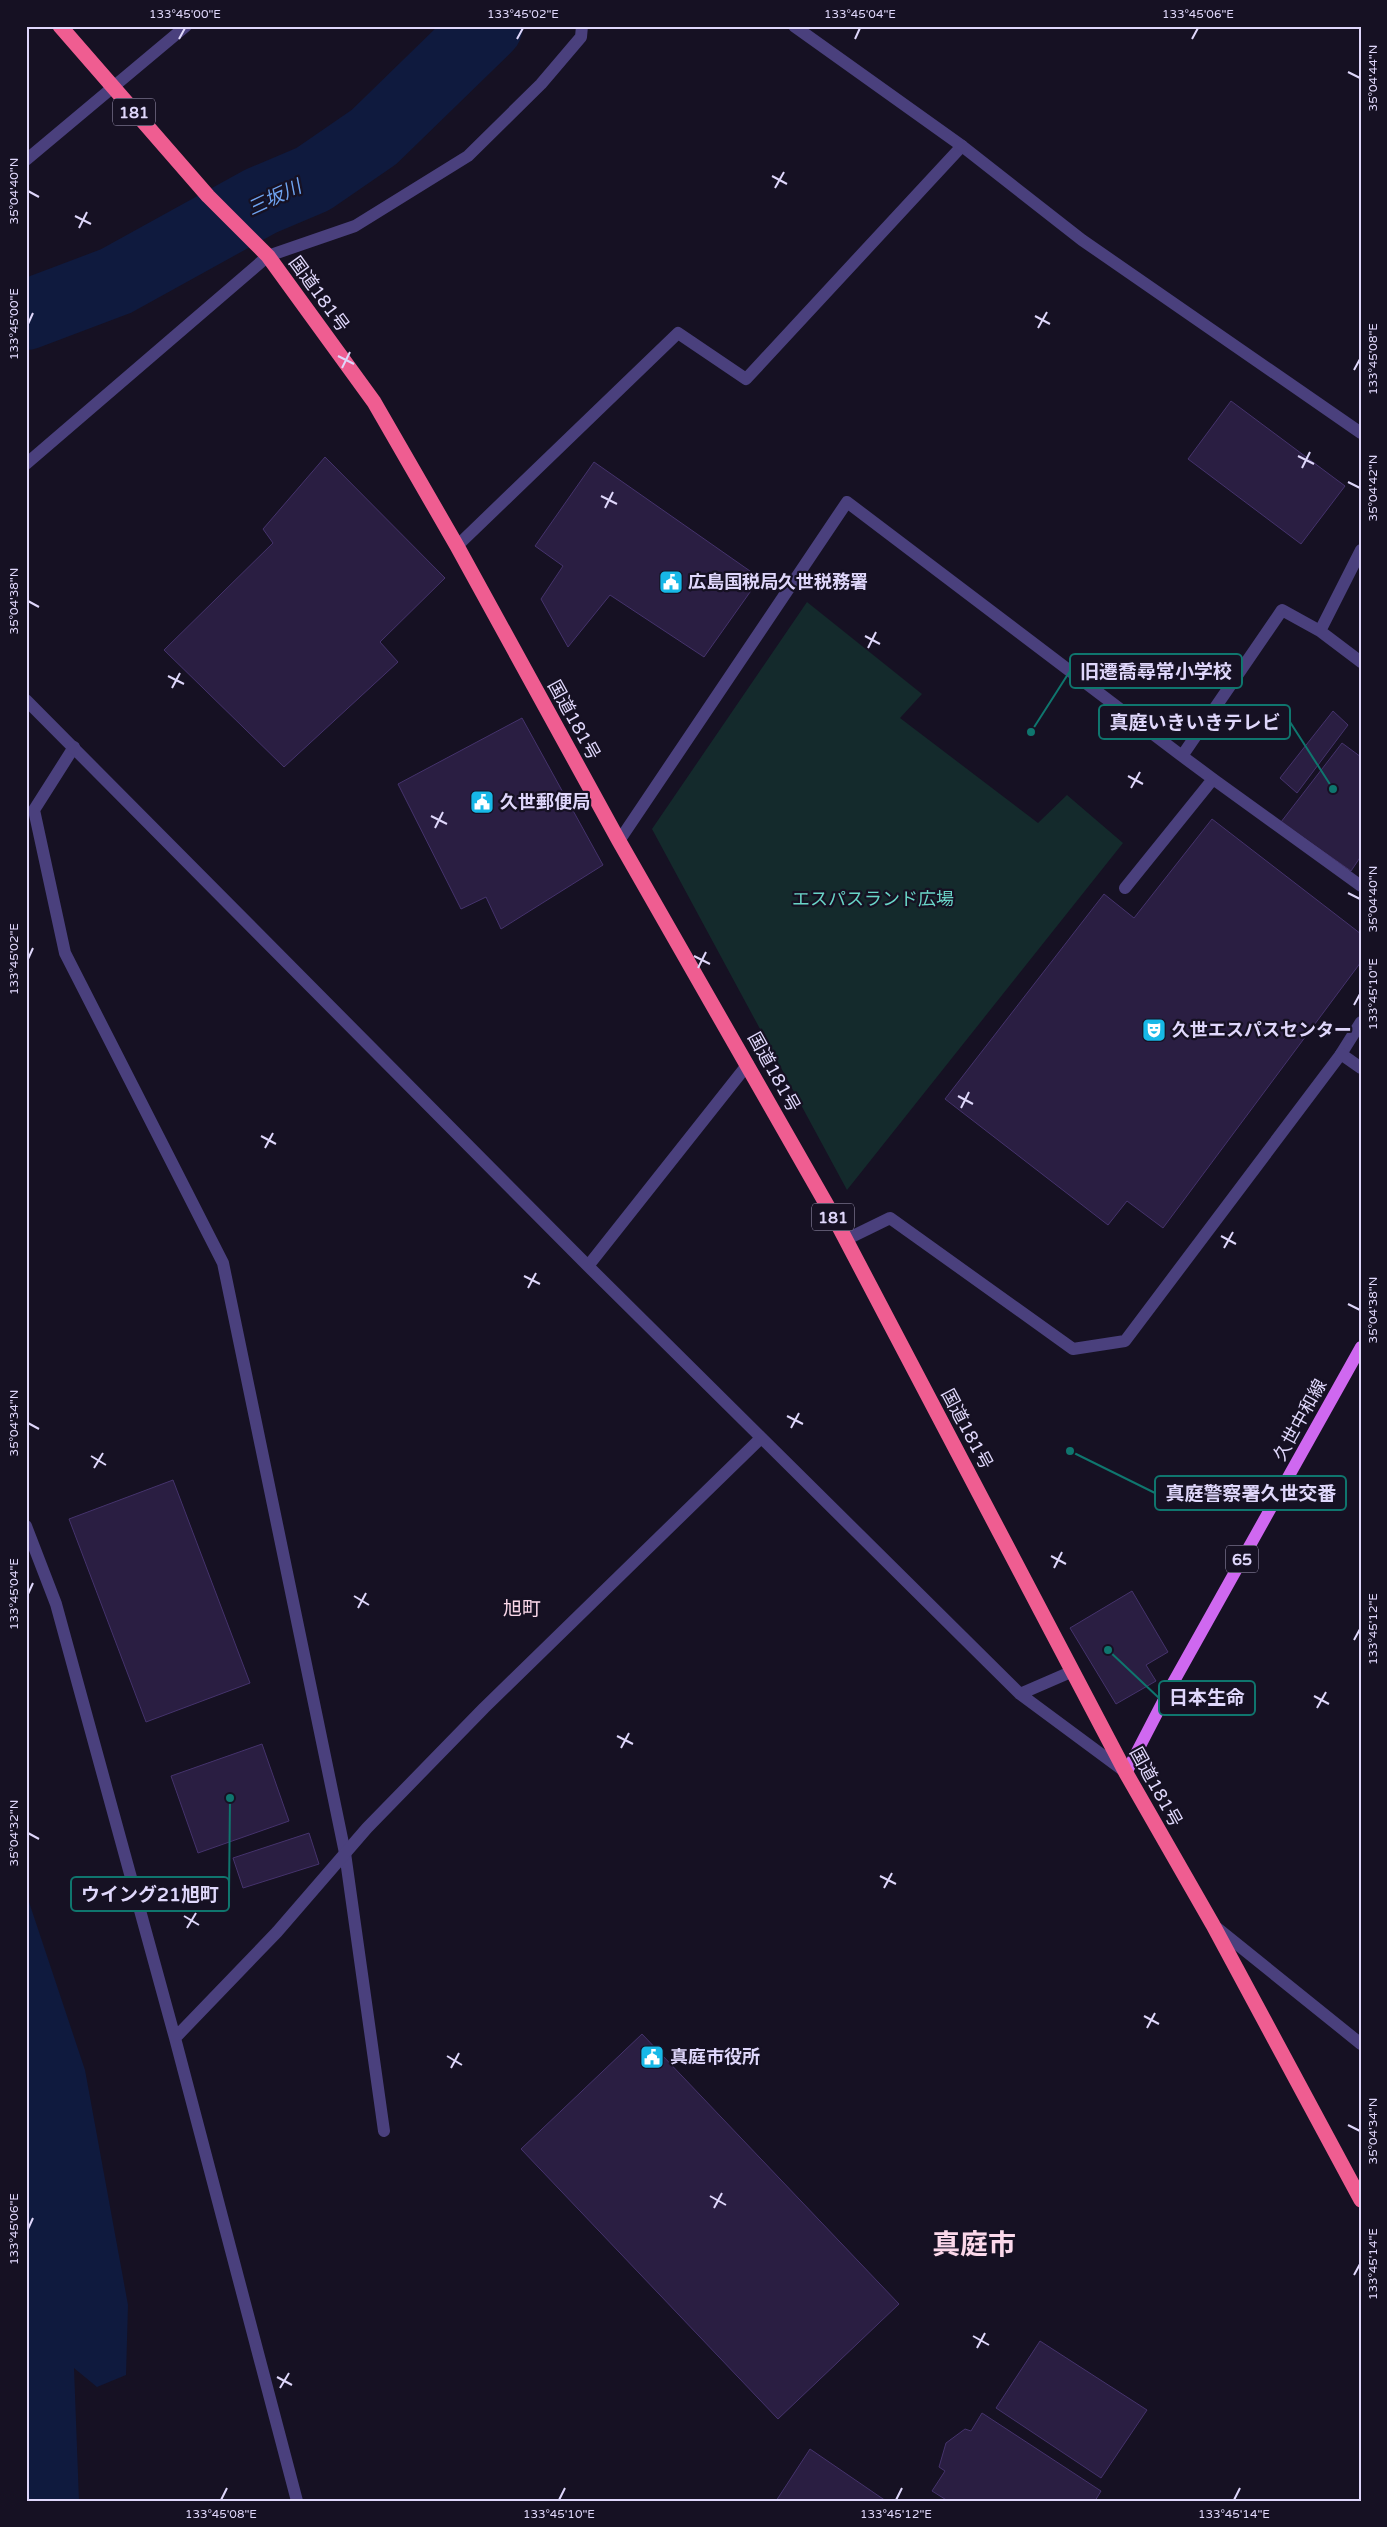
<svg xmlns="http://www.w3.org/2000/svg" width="1387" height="2527" font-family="'Varela Round','Noto Sans JP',sans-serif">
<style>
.park{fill:#142a2c}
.water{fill:#0f1a3e}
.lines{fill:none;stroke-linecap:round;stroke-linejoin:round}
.river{stroke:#0f1a3e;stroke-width:70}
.building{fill:#2a1e42;stroke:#45336c}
.lane{stroke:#4a407d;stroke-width:12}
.street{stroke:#4a407d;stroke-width:12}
.primary{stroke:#cf68f0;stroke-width:12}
.highway{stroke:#ef5d91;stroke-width:15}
.ticks{fill:none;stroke:#dfd7fb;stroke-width:2}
.labels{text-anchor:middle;stroke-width:4.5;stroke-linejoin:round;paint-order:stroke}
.shield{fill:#161123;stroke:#a39cba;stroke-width:1}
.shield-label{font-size:16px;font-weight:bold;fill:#dfd7fb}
.street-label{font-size:18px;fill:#dfd7fb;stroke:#161123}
.poi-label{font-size:18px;font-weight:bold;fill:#dfd7fb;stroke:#161123;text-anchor:start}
.park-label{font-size:18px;fill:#69d4c7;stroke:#161123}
.water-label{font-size:19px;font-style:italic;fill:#6fa4f1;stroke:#161123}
.neighbourhood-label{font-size:19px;fill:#fbd8ea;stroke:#161123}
.town-label{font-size:28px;font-weight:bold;fill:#fbd8ea;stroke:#161123}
.leader{fill:none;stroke:#0f766e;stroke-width:2}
.callout-dot{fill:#0f766e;stroke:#161123;stroke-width:2}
.callout{fill:#161123;stroke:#0f766e;stroke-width:2}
.callout-label{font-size:19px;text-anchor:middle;font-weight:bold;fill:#dfd7fb}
.neatline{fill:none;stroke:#dfd7fb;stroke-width:2}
.ticks-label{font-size:12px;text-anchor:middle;fill:#dfd7fb}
</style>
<rect width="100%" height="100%" fill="#161123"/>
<!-- park -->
<path class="park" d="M 807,602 L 922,694 L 900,718 L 1038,823 L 1067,795 L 1123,843 L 847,1190 L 652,829 Z"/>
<!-- water -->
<path class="water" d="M 26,1893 L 85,2070 L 128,2305 L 126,2375 L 97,2387 L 74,2368 L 79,2501 L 26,2501 Z"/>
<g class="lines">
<!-- river -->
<path class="river" d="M 26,315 L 116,281 L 261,201 L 313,179 L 374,137 L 488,26"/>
</g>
<!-- building -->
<path class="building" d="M 1231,401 L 1345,486 L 1301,544 L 1188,459 Z
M 325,457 L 445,578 L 380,642 L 398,662 L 284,767 L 164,650 L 273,543 L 263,529 Z
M 594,462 L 760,578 L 704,657 L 610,595 L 568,647 L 541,599 L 563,566 L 535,546 Z
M 1333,711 L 1348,725 L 1297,793 L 1280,778 Z
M 522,718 L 603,865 L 501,929 L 486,897 L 461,909 L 398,784 Z
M 1342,743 L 1361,757 L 1361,856 L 1351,871 L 1281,822 Z
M 1212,819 L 1361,934 L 1361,962 L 1163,1228 L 1127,1201 L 1108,1225 L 945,1099 L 1104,894 L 1134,918 Z
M 173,1480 L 250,1683 L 146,1722 L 69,1519 Z
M 1132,1591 L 1168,1652 L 1146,1665 L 1156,1681 L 1116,1704 L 1070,1628 Z
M 262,1744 L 289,1821 L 198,1853 L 171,1776 Z
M 309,1833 L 319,1864 L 243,1888 L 233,1858 Z
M 642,2034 L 899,2304 L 778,2419 L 521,2149 Z
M 1040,2341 L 1147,2410 L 1101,2478 L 996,2408 Z
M 982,2413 L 1101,2491 L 1095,2501 L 948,2501 L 932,2491 L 945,2471 L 939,2467 L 946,2443 L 965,2429 L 971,2431 Z
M 810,2449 L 886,2501 L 776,2501 Z"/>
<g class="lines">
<!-- lane -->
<path class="lane" d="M 457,546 L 678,333 L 746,379 L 962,146
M 1320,631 L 1361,662
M 74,747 L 34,810 L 65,953 L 223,1263 L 345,1853 L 384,2131
M 1213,779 L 1361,886
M 619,841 L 847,502 L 1182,756
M 1125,888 L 1213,779 L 1182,756 L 1282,610 L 1320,631 L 1361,550
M 845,1240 L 890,1218 L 1073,1349 L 1125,1341 L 1341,1054 L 1361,1022"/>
<!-- street -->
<path class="street" d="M 794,26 L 962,146 L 1082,240 L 1361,433
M 26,160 L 186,26
M 26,464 L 268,256 L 355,226 L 468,156 L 541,84 L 581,37 L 582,26
M 26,700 L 588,1266 L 1020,1694 L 1124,1771
M 1341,1054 L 1361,1068
M 588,1266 L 748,1064
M 26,1526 L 56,1604 L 175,2038 L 297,2501
M 1020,1694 L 1073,1671
M 1217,1928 L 1361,2044
M 175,2038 L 277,1932 L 367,1828 L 484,1708 L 761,1438"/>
<!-- primary -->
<path class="primary" d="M 1126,1773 L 1169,1690 L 1361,1347"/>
<!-- highway -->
<path class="highway" d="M 60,26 L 208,196 L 268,256 L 374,402 L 457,546 L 619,841 L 836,1221 L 1126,1773 L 1213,1925 L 1361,2200"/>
</g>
<!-- ticks -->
<path class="ticks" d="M 179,39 L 185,28M 517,39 L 523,28M 855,39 L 860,28M 1192,39 L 1198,28M 1348,72 L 1360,78M 772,176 L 787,184M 775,188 L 784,172M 28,191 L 39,197M 75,216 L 91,224M 79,228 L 87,212M 1035,316 L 1050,324M 28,324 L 33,313M 1038,328 L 1047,312M 338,356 L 354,364M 342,368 L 350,352M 1354,370 L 1360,359M 1298,456 L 1314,464M 1302,468 L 1310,452M 1348,482 L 1360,488M 601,496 L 617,504M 605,508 L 613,492M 28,601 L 39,607M 865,636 L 880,644M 868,648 L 876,632M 168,676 L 184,684M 172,688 L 180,673M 1128,776 L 1143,784M 1131,788 L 1140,772M 431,816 L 447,824M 435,828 L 443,812M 1348,893 L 1360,899M 694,956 L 710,964M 28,959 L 33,948M 698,968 L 706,952M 1354,1005 L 1360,994M 958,1096 L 973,1104M 961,1108 L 969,1092M 261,1136 L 276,1144M 265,1148 L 273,1133M 1221,1236 L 1236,1244M 1224,1248 L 1233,1232M 524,1276 L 540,1284M 528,1288 L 536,1273M 1348,1304 L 1360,1310M 787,1416 L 803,1424M 28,1423 L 39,1429M 791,1428 L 799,1413M 91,1456 L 106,1465M 94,1468 L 103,1453M 1051,1556 L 1066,1564M 1054,1568 L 1062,1552M 28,1594 L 33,1583M 354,1596 L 369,1605M 358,1608 L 366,1593M 1354,1640 L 1360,1629M 1314,1696 L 1329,1704M 1317,1708 L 1326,1692M 617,1736 L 633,1744M 621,1748 L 629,1733M 28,1833 L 39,1839M 880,1876 L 896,1884M 884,1888 L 892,1873M 184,1916 L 199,1925M 187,1928 L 196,1913M 1144,2016 L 1159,2024M 1147,2028 L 1155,2013M 447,2056 L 462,2065M 451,2068 L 459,2053M 1348,2125 L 1360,2131M 710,2196 L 726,2205M 714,2208 L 722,2193M 28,2229 L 33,2218M 1354,2275 L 1360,2264M 973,2336 L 989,2345M 977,2348 L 985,2333M 277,2377 L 292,2385M 280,2388 L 289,2373M 221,2500 L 227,2488M 559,2500 L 565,2488M 896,2500 L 902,2488M 1234,2500 L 1240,2488"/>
<!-- icons -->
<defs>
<g id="civic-square" transform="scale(1.25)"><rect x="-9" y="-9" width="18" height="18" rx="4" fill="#17b8e7" stroke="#161123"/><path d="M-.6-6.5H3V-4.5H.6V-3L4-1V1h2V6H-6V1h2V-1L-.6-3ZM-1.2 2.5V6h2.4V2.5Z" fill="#fff"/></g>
<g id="theatre-square" transform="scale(1.25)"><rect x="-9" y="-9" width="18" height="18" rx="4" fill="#17b8e7" stroke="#161123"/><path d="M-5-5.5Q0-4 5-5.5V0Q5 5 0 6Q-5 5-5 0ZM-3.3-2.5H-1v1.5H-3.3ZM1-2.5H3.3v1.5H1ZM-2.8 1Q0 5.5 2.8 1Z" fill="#fff"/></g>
</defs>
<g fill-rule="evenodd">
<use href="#civic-square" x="671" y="582"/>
<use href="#civic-square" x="482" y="802"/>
<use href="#theatre-square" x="1154" y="1030"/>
<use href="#civic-square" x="652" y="2057"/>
</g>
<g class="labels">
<!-- shield labels -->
<g class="shield">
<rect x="113" y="98.5" width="42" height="27" rx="4"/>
<rect x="812" y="1203.5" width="42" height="27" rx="4"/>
<rect x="1226" y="1545.5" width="32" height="27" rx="4"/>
</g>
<g class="shield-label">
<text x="134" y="118">181</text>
<text x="833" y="1223">181</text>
<text x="1242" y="1565">65</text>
</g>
<!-- street labels -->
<g class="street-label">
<text transform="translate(319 294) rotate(54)" y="6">国道181号</text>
<text transform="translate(574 720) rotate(61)" y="6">国道181号</text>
<text transform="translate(774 1072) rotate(61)" y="6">国道181号</text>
<text transform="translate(1300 1420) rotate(-61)" y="6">久世中和線</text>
<text transform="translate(967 1429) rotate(62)" y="6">国道181号</text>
<text transform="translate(1156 1787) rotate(61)" y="6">国道181号</text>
</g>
<!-- poi labels -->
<g class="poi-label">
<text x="688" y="588">広島国税局久世税務署</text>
<text x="500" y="808">久世郵便局</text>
<text x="1172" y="1036">久世エスパスセンター</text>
<text x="670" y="2063">真庭市役所</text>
</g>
<!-- park labels -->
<g class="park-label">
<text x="873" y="905">エスパスランド広場</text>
</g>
<!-- water labels -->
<g class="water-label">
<text transform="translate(274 197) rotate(-25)" y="7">三坂川</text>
</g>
<!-- neighbourhood labels -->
<g class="neighbourhood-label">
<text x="522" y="1615">旭町</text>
</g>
<!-- town labels -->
<g class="town-label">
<text x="974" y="2254">真庭市</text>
</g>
</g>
<!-- callouts -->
<path class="leader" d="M1031 732L1070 671M1333 789L1290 722M1070 1451L1155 1493M1108 1650L1159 1698M230 1798L229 1894"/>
<g class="callout-dot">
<circle cx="1031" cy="732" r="5"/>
<circle cx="1333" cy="789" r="5"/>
<circle cx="1070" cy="1451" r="5"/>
<circle cx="1108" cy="1650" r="5"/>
<circle cx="230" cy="1798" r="5"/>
</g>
<g class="callout">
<rect x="1070" y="654" width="172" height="34" rx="5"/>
<rect x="1099" y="705" width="191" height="34" rx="5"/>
<rect x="1155" y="1476" width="191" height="34" rx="5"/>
<rect x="1159" y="1681" width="96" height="34" rx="5"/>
<rect x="71" y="1877" width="158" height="34" rx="5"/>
</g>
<g class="callout-label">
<text x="1156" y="678">旧遷喬尋常小学校</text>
<text x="1195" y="729">真庭いきいきテレビ</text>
<text x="1251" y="1500">真庭警察署久世交番</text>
<text x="1207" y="1704">日本生命</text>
<text x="150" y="1901">ウイング21旭町</text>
</g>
<!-- border -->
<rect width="1387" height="2527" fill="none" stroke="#161123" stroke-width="55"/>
<rect x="28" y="28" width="1332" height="2472" class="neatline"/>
<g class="ticks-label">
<text x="185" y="18">133°45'00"E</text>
<text x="523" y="18">133°45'02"E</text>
<text x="860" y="18">133°45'04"E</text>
<text x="1198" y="18">133°45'06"E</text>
<text transform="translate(1373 78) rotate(-90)" y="4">35°04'44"N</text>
<text transform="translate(14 191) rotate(-90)" y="4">35°04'40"N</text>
<text transform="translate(14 324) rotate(-90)" y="4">133°45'00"E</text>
<text transform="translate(1373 359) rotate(-90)" y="4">133°45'08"E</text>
<text transform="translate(1373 488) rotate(-90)" y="4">35°04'42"N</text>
<text transform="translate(14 601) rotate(-90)" y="4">35°04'38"N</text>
<text transform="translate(1373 899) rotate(-90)" y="4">35°04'40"N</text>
<text transform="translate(14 959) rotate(-90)" y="4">133°45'02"E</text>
<text transform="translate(1373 994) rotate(-90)" y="4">133°45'10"E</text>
<text transform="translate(1373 1310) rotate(-90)" y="4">35°04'38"N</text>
<text transform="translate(14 1423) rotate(-90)" y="4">35°04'34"N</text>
<text transform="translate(14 1594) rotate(-90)" y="4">133°45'04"E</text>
<text transform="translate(1373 1629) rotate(-90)" y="4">133°45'12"E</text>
<text transform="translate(14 1833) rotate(-90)" y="4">35°04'32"N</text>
<text transform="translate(1373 2131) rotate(-90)" y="4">35°04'34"N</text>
<text transform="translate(14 2229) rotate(-90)" y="4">133°45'06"E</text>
<text transform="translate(1373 2264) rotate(-90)" y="4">133°45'14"E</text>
<text x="221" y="2518">133°45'08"E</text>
<text x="559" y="2518">133°45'10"E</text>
<text x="896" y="2518">133°45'12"E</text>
<text x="1234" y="2518">133°45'14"E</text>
</g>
</svg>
